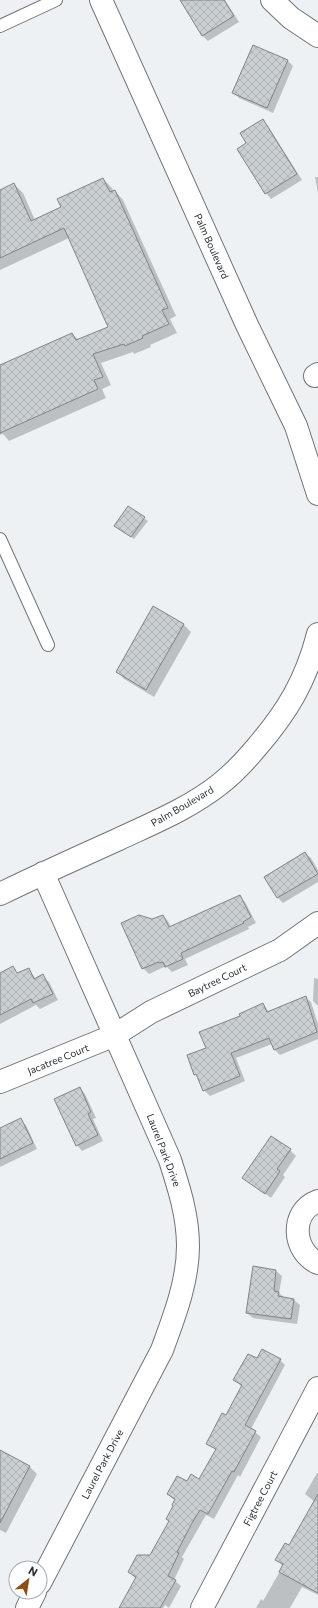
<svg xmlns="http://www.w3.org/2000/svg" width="318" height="1608" font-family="Commissioner,sans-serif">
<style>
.shadow{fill:#0003}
.building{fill:url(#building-cross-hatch);stroke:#808487}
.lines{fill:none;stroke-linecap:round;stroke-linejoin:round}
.service-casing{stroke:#717477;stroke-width:14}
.minor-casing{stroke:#717477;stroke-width:24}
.service{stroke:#fff;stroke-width:12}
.minor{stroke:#fff;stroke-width:22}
.labels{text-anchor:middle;stroke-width:4;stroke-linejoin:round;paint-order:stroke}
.street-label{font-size:10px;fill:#2d2e2f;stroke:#fdfeff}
</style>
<defs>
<pattern id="building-cross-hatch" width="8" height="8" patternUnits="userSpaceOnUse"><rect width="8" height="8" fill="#cacfd2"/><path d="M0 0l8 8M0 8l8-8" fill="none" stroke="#aeb2b5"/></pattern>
</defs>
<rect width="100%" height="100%" fill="#edf1f4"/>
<!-- shadow -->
<path class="shadow" d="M 181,0 L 225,0 L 239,22 L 208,41 L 202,35 Z
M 288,61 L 293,66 L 273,113 L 239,98 L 234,93 Z
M 263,120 L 268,126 L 302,180 L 271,199 L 266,193 L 248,143 Z
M 315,177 L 318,177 L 318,193 Z
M 103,179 L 112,188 L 114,192 L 115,191 L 123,200 L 176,316 L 170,319 L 177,333 L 150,345 L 151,347 L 134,354 L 133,352 L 101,363 L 111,385 L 102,389 L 106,398 L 9,441 L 3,434 L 0,435 L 0,366 L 72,334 L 79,340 L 109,327 L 69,238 L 0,270 L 0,191 L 14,184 L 23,193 L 35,220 L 62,208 Z
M 129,508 L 148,521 L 134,539 L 118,528 Z
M 183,624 L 191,632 L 154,697 L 124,679 L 117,671 Z
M 305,853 L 311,858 L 318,870 L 318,882 L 283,903 L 278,898 L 265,877 Z
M 240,896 L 245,902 L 256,923 L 248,927 L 249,929 L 185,959 L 188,965 L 172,972 L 167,967 L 165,968 L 164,967 L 149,974 L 143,968 L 152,921 L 163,916 L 168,921 L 171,927 Z
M 29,970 L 36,979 L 42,976 L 49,982 L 58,1000 L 40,1009 L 36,1005 L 0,1024 L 0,981 Z
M 314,978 L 318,979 L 318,1006 L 313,1001 Z
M 305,997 L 311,1002 L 318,1024 L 318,1039 L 280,1055 L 275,1050 L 272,1044 L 236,1058 L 245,1081 L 210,1096 L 204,1090 L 199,1078 L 195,1074 L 207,1049 L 241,1016 L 263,1004 L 269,1012 Z
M 80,1088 L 85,1094 L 96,1118 L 93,1119 L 103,1141 L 82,1151 L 77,1145 Z
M 20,1120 L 26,1125 L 37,1149 L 0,1167 L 0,1129 Z
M 290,1150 L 296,1156 L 283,1175 L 285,1177 L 271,1198 L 244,1178 Z
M 254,1268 L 276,1271 L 282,1276 L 279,1293 L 285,1298 L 294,1300 L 300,1305 L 297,1324 L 253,1318 L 247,1313 Z
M 257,1360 L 280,1360 L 285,1365 L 251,1429 L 261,1437 L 240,1477 L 238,1475 L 214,1519 L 206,1515 L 182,1557 L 184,1559 L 174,1580 L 181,1586 L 169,1608 L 165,1605 L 163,1608 L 121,1608 L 136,1579 L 129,1572 L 151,1556 L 170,1522 L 167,1519 L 174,1506 L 175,1501 L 168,1494 L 188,1482 L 200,1480 L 216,1450 L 207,1443 L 227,1417 L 242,1387 L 235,1380 Z
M 0,1451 L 30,1467 L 37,1474 L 6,1533 L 0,1530 Z
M 317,1473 L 318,1473 L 318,1595 L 302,1587 L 290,1608 L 256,1608 L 261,1599 L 263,1601 L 283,1566 L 276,1560 L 290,1546 L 315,1502 L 305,1494 Z"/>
<!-- building -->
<path class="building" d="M 180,0 L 224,0 L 234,16 L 202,36 Z
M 253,45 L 288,60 L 267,108 L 232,93 Z
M 263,119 L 297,174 L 265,194 L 237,149 L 246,143 L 240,133 Z
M 103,178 L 110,192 L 115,190 L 168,308 L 162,310 L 169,324 L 142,336 L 143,338 L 125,346 L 124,344 L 93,354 L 103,377 L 94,380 L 98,389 L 0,433 L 0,365 L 72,333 L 76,340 L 108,327 L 64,228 L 0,258 L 0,190 L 14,183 L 31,221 L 61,207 L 57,199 Z
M 128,506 L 145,517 L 131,537 L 114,526 Z
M 153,606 L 184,624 L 146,690 L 116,672 Z
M 305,852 L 318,874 L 277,898 L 264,877 Z
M 240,895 L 251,917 L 243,922 L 244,923 L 181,953 L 183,959 L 165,967 L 163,962 L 159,963 L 158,962 L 142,969 L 121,923 L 139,915 L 152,919 L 163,915 L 169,927 Z
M 13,966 L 17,973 L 29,968 L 34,979 L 43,974 L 53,994 L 33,1003 L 31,999 L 0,1015 L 0,973 Z
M 306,996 L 317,1032 L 274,1050 L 269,1038 L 231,1053 L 240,1076 L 203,1091 L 196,1074 L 194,1075 L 187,1055 L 206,1048 L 199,1032 L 240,1016 L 239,1014 L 263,1003 L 267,1012 Z
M 80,1087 L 91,1112 L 88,1114 L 98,1135 L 76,1146 L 54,1099 Z
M 21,1118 L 33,1143 L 0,1159 L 0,1128 Z
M 271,1136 L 291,1149 L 277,1169 L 280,1171 L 265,1194 L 242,1178 Z
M 253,1266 L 276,1270 L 274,1291 L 279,1292 L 278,1296 L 294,1299 L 291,1319 L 246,1313 Z
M 262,1349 L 281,1359 L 245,1425 L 256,1431 L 234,1472 L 232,1471 L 208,1514 L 200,1510 L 192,1523 L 177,1552 L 179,1553 L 168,1576 L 176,1580 L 160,1608 L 119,1608 L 136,1577 L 128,1572 L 137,1555 L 150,1555 L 169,1521 L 166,1519 L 173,1506 L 172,1505 L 175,1499 L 167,1494 L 177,1476 L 187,1481 L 191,1474 L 199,1479 L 216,1449 L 206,1444 L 222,1413 L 226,1415 L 242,1385 L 233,1380 L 248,1354 L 257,1358 Z
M 0,1450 L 30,1466 L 0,1523 Z
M 318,1494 L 318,1593 L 279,1572 L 283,1564 L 275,1560 L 285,1543 L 289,1545 Z"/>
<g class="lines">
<!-- service casing -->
<g class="service-casing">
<path id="service" d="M 0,26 L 56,0
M 0,539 L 48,645"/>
</g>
<!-- minor casing -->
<g class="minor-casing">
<path id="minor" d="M 101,0 L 247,325 L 296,426 L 318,494
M 272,0 L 291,18 L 318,36
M 315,376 L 318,374
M 0,894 C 39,875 79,857 119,839 C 153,823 190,808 220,784 C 233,774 245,761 256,748 C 287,712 306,681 318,634
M 0,1082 L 115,1035 L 151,1012 L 280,950 L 318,923
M 318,1201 C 289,1212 293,1252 318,1263
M 40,1583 L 162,1350 C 174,1317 188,1282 188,1246 C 188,1216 179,1188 170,1160 L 43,873
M 27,1608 L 35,1592
M 202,1608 L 318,1388"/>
</g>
<!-- service -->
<use href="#service" class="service"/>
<!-- minor -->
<use href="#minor" class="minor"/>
</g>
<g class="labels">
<!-- street labels -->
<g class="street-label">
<text transform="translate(212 246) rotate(66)" y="4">Palm Boulevard</text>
<text transform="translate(182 806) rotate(-30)" y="4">Palm Boulevard</text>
<text transform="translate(217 980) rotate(-26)" y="4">Baytree Court</text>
<text transform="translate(58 1059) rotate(-22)" y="4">Jacatree Court</text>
<text transform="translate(164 1150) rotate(69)" y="4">Laurel Park Drive</text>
<text transform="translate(102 1464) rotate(-62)" y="4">Laurel Park Drive</text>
<text transform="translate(260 1498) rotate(-62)" y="4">Figtree Court</text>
</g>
</g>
<!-- north arrow -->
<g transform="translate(28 1580) rotate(30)"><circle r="19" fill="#fdfeff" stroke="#aaabac"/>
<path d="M0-3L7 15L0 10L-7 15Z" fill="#8d4e13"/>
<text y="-6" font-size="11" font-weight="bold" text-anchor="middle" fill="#2d2e2f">N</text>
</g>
</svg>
